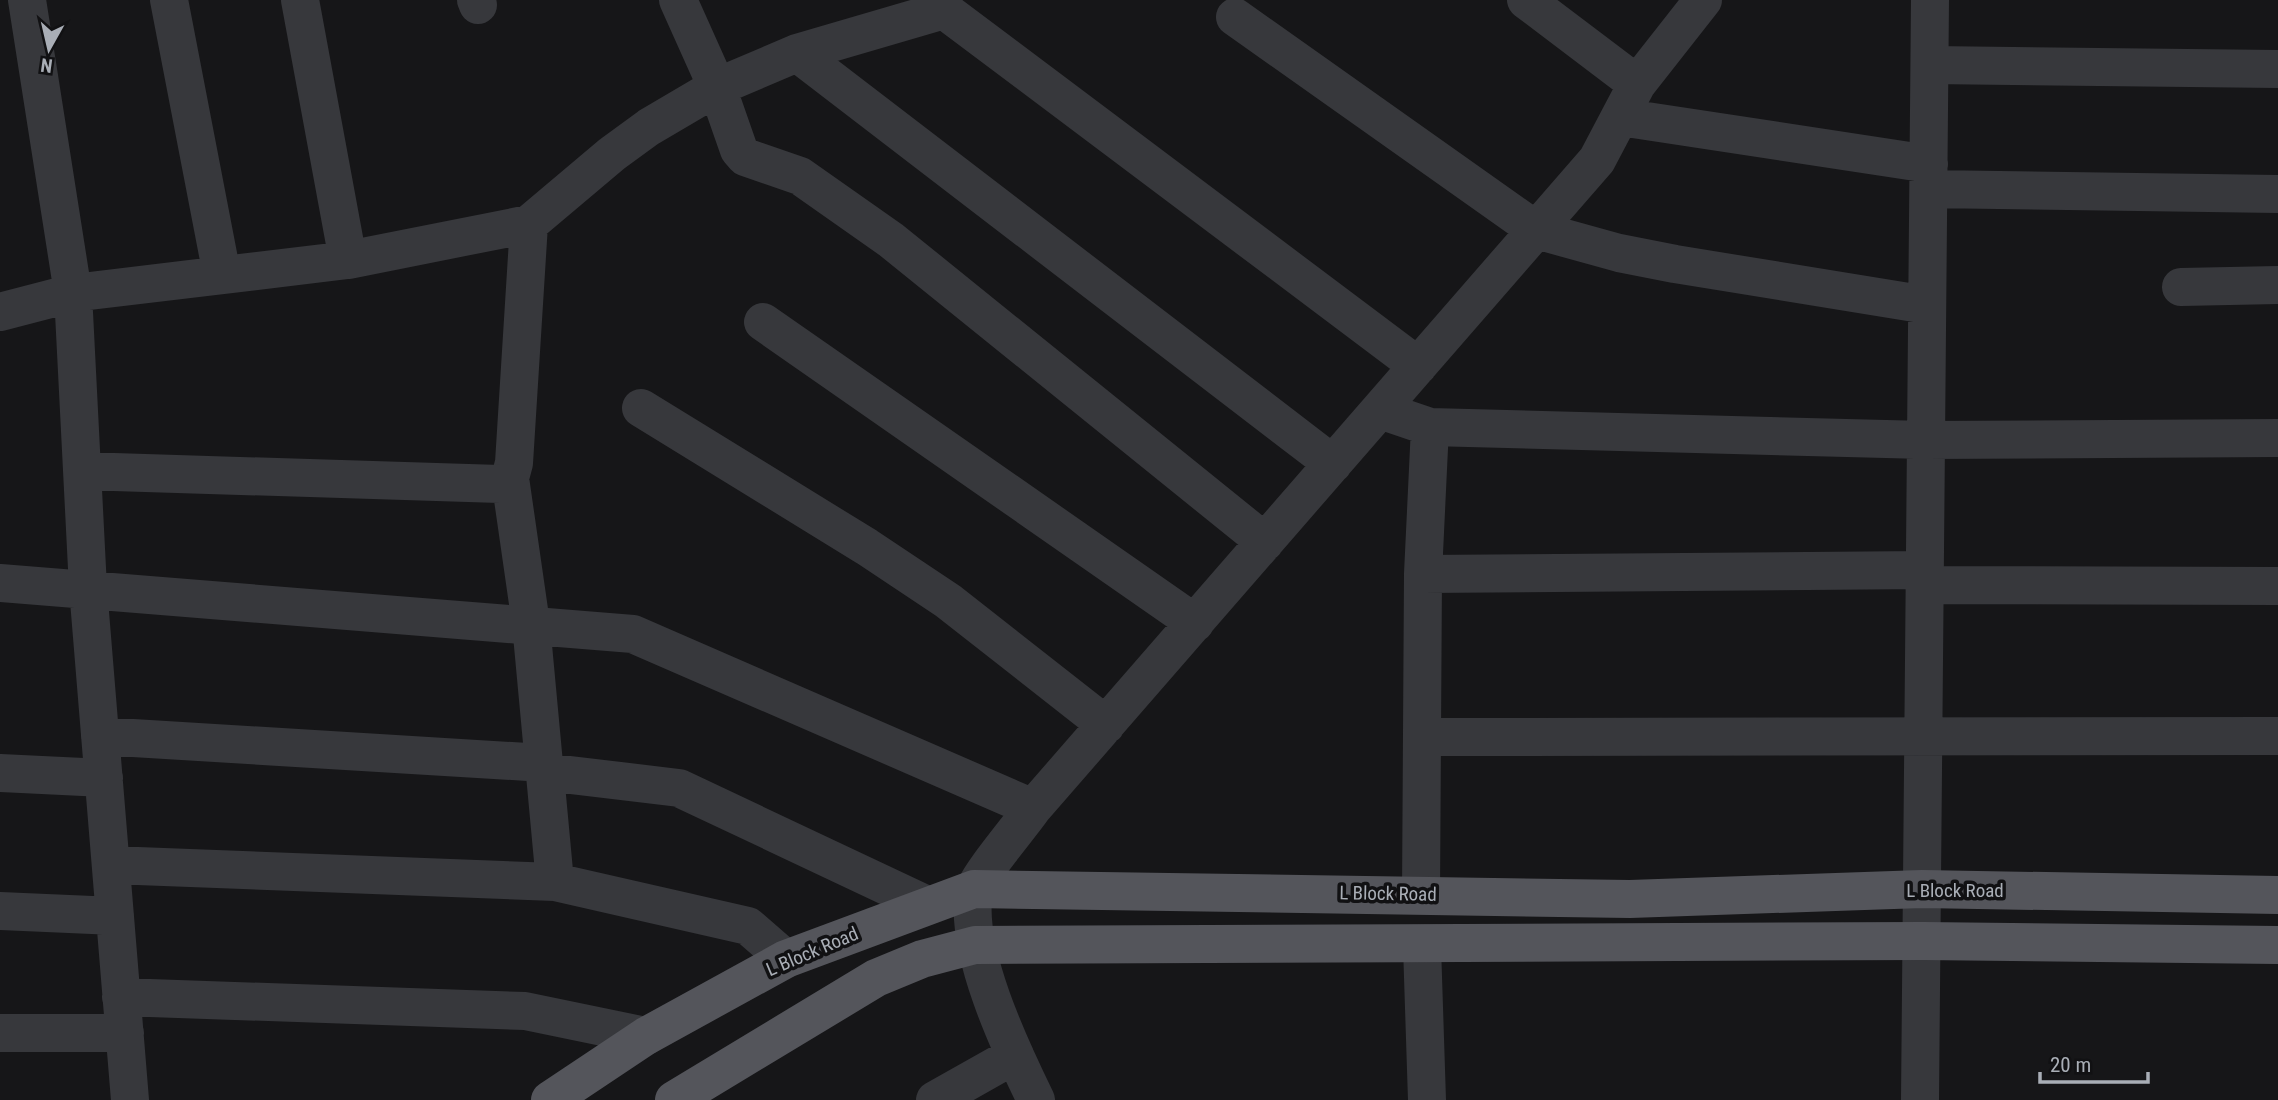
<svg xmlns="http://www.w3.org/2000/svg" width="2278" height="1100" font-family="'Roboto Condensed',sans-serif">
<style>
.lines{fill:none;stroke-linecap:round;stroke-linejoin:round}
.minor{stroke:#37383c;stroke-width:38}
.major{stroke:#54555b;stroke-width:38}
.labels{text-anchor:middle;stroke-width:7;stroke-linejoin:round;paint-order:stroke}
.street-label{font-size:19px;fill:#a9aeb6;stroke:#111113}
</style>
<rect width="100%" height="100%" fill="#161618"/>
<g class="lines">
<!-- minor -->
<path class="minor" d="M 27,0 L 73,293 L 88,588 L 130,1100
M 169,0 L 222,275
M 300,0 L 348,260
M 476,0 L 478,5
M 678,0 L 717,87 L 739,150 L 745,157 L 800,176 L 891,240 L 1265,542
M 936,0 L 944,10 L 1418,366
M 1526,0 L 1637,84
M 1235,17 L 1536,230 L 1619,253 L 1675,264 L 1927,305
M 797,53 L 1333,464
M 1931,65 L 2278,69
M 1620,117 L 1929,164
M 1929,189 L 2278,194
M 2181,287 L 2278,285
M 0,312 L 73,293 L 348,260 L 529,224 L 612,154 L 649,127 L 717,87 L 797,53 L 944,10
M 763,322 L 1195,623
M 641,408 L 867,547 L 948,601 L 1106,725
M 1380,410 L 1430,427 L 1925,440 L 2278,438
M 82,471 L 500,484 L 510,478 L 514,463 L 529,224
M 510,478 L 531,624 L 555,882
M 1423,574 L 1430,427
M 0,583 L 633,634 L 1033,808
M 1924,585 L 2278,586
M 100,736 L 544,763
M 1422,737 L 2278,736
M 545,772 L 679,788 L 927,905
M 0,773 L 104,778
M 111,865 L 555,882 L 748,926 L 786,959
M 1421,894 L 1423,574 L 1924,570
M 0,911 L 115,916
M 1422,946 L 1427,1100
M 121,997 L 525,1011 L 646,1036
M 0,1033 L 125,1033
M 935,1100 L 1015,1055
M 1036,1100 C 1010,1047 964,950 974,891 C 976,878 1023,823 1033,808 L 1597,160 L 1637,84 L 1703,0
M 1920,1100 L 1930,0"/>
<!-- major -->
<path class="major" d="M 550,1100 L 646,1036 L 786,959 L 974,889 L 1630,899 L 1922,889 L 2278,895
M 674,1100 L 876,978 L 922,959 L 975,945 L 1923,941 L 2278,945"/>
</g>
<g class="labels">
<!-- street labels -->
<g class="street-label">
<text x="1955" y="897">L Block Road</text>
<text transform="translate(1388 893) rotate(1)" y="7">L Block Road</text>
<text transform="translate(812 951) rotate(-23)" y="7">L Block Road</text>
</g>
</g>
<!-- north arrow -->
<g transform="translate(49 49) rotate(188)" stroke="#111113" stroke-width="5" paint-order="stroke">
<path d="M0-5L12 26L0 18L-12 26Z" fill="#a9aeb6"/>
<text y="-10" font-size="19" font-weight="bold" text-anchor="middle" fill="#a9aeb6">N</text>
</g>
<!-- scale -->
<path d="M2040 1072v10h108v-10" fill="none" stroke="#a9aeb6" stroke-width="3.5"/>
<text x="2050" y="1072" font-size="21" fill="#a9aeb6" stroke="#111113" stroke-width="5" paint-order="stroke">20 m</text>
</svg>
